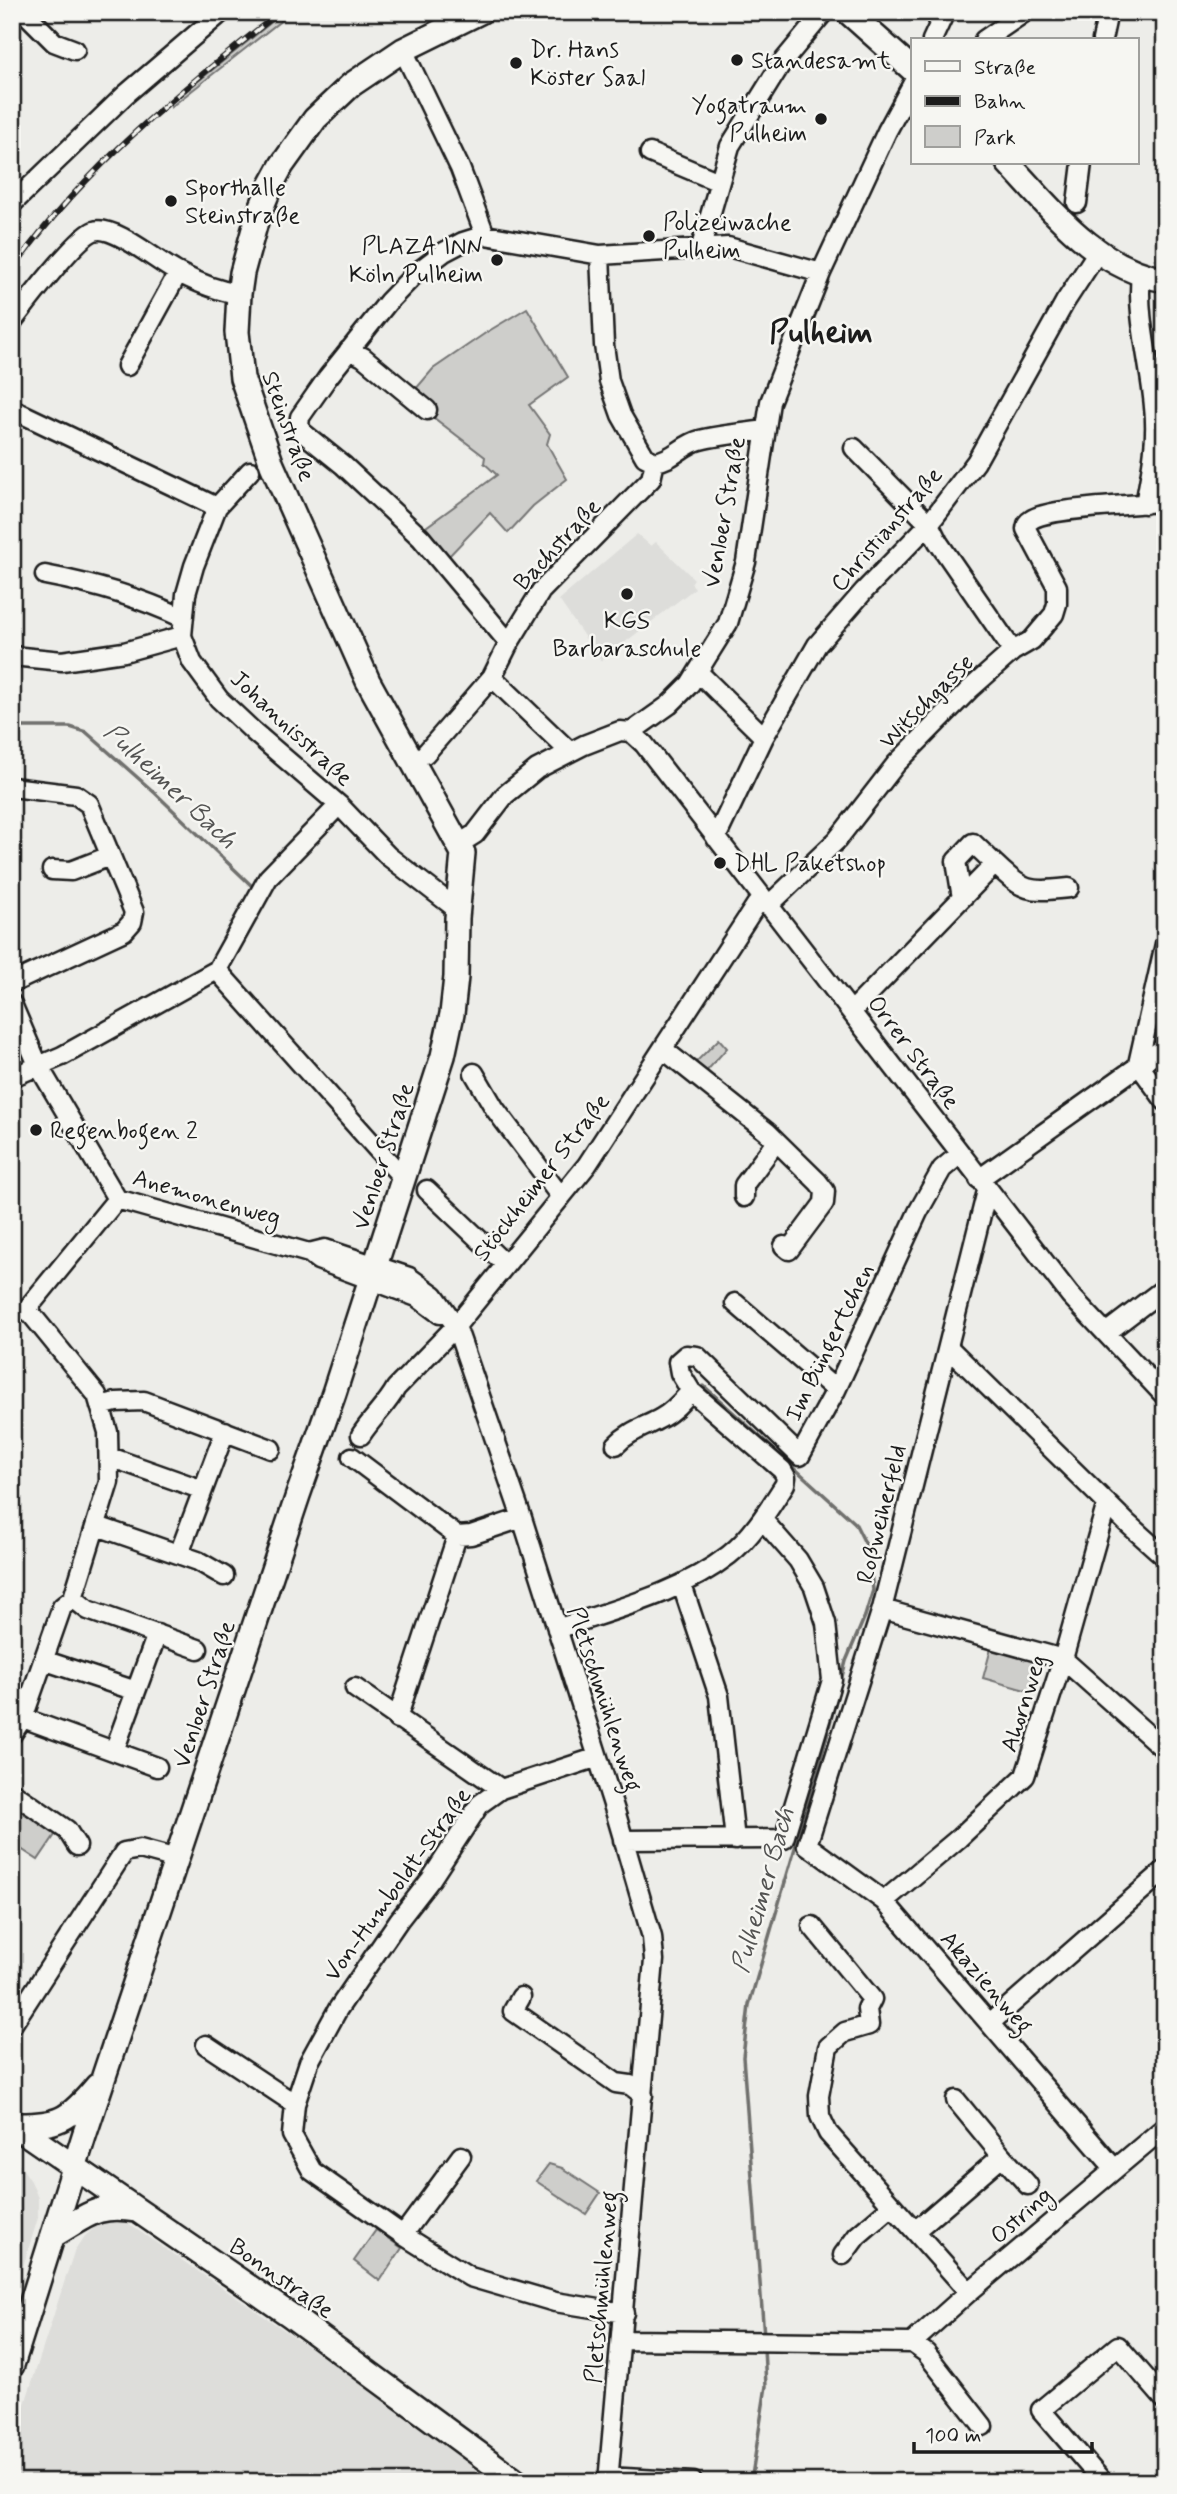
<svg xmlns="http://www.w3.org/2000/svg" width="1177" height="2494" font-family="Mynerve,sans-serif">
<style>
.built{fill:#ddddda}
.green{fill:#cececb;stroke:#757574;stroke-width:2}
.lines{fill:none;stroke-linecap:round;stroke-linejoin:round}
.stream{stroke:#6f6f6d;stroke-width:3.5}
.minor-casing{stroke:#1c1c1c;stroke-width:23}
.major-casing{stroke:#1c1c1c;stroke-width:28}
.minor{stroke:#f6f6f2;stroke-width:18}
.major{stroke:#f6f6f2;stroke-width:23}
.rail-casing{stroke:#1c1c1c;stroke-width:6}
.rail{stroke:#f6f6f2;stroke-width:3.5;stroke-dasharray:10;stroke-linecap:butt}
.poi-dot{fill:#1c1c1c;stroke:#f6f6f2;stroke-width:2.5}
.labels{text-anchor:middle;stroke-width:5;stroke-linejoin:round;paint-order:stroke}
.poi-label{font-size:24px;fill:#1c1c1c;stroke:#f6f6f2;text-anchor:start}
.street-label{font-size:24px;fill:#1c1c1c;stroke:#f6f6f2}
.water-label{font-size:26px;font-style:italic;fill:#535352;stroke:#f6f6f2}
.district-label{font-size:32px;font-weight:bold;fill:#1c1c1c;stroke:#f6f6f2}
</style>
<rect width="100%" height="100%" fill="#edede9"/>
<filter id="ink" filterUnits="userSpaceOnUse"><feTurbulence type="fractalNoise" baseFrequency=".0143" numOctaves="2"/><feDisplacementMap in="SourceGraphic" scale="14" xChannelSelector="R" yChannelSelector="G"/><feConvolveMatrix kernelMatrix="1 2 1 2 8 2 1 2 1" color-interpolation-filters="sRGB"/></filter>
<g filter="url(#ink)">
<!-- built -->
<path class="built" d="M 637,534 L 651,546 L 656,542 L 694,579 L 691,583 L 695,588 L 601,661 L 559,600 Z
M 12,2154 L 31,2181 L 38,2198 L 38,2218 L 12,2302 Z
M 108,2216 L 117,2216 L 469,2456 L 501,2482 L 12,2482 L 12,2444 L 74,2252 L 85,2236 Z"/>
<!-- green -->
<path class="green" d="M 284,12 L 292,12 L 171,107 L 171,103 Z
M 527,308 L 568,377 L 529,405 L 550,434 L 547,444 L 567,479 L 533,506 L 508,533 L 490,513 L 449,556 L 426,527 L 497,475 L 484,463 L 485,457 L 408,398 L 433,369 L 487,332 Z
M 719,1039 L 727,1048 L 705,1073 L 695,1063 Z
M 992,1645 L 1041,1660 L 1032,1692 L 983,1678 Z
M 18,1801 L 59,1829 L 38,1860 L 12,1843 L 12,1810 Z
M 549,2164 L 562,2168 L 600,2193 L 586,2214 L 536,2181 Z
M 376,2230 L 402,2248 L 380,2281 L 354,2261 Z"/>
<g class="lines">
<!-- stream -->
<path class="stream" d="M 12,727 L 70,727 L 86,732 L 155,793 L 254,888
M 704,1386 L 855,1523 L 868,1549 L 873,1590 L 865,1616 L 846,1661 L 819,1766 L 749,2005 L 743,2057 L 764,2336
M 751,2482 L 766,2386 L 764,2348"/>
<!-- minor casing -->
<g class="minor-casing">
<path id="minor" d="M 24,12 L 54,42 L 75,50
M 932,40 L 945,12
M 984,40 L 1025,12
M 1102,40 L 1108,12
M 403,50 L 460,168 L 485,235
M 650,153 L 719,182
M 1077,203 L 1082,163
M 12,204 L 125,95 L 222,12
M 701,247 L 730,146 L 781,64 L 824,12
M 600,255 L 604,345 L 609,381 L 621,415 L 645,457 L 655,462
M 1141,276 C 1136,315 1151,367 1154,407 C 1158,440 1151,472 1145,504
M 12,322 C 25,305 77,237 94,231 C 114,224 160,264 179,273 C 198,283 218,291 239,294
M 349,350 L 363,357 L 427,410
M 127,366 L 178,273
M 12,409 L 217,507
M 854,448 L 929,524 L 938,542 L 1013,651
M 655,462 C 673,460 683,444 700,440 C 721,435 744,433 766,430
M 250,471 L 217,507 L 194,566 L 186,594 L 182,636 L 192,662 L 219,699 L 254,732 L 339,805 L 388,856 L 458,910
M 45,575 C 93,584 139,597 183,618
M 509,643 L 421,538 L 343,465 L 302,432 L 299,426 L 300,417 L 328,377 L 388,302 L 415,274 L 444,252 L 463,242 L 485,235 L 600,255 L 728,247 L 821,273
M 12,656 L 62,661 L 124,652 L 182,636
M 698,672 L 764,737
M 492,677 L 569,751
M 631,732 L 644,744 L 1070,1295 L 1165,1396
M 425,754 L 492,677 L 509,643 L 541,591 L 651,479 L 655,462
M 12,787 L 76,795 L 89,804 L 134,912 L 132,922 L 124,931 L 12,983
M 716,838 L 764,737 L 817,645 L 864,591 L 929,524 L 976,462 L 1065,302 L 1097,253
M 459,844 L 475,834 L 505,795 L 537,769 L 584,745 L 620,731 L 631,732 L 669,705 L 690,684 L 728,623 L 746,562 L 770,402 L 821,273 L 887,131 L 913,83
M 52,870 L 71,871 L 110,856
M 962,898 L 956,861 L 973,843 L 995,864
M 768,906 L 837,840 L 896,764 L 970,689 L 1013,651 L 1032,640 L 1054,614 L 1057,604 L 1057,587 L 1026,529 C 1027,524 1026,523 1031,520 C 1049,507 1138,506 1165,501
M 1165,944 L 1138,1064 L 1165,1101
M 217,970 L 403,1178
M 12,1004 L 38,1065 L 117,1199 L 309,1253 L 318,1260 L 417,1297 L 440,1314
M 852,1011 L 995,864 C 1025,893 1029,892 1069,888
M 664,1050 L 767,1132 L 818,1182 L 825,1191 L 824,1203 L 789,1250 L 784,1246
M 474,1073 L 495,1109 L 561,1197
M 12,1077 L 62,1056 L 217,970 L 268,878 L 339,805
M 979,1179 L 1165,1047
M 427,1190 L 505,1264
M 987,1191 L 882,1609 L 807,1845 L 884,1901 L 1114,2168
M 744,1197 L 744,1185 L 776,1142
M 309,1253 L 325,1249 L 409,1277 L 434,1295 L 456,1326 L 522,1518 L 616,1814 L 652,1937 L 654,1960 L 608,2482
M 735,1303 L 836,1390
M 12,1312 L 27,1309 L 117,1199
M 1106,1333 L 1165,1288
M 949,1348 L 1127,1523 L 1165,1557
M 100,1406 L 116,1402 L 144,1401 L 271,1449
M 361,1435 C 372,1418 387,1405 396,1388 L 456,1326 L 587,1165 L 756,905 L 763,900
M 616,1445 C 629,1431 645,1427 661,1418 C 673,1412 682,1401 691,1391
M 110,1457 L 203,1490
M 352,1457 L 457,1536 L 471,1535 L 522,1518
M 97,1526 L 198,1561 L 224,1576
M 179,1554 L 225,1431
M 682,1585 L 719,1696 L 735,1840
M 73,1598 L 88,1610 L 198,1649
M 882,1609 L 1063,1659 L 1165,1750
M 557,1629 C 615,1609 679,1594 729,1555 C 752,1537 769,1509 785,1484 L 786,1477 L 782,1470 L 691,1391 L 680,1373 L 678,1362 L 686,1355 L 697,1356 L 800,1456 L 836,1390 L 918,1212 L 942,1169 L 960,1154
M 43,1660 L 136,1691
M 355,1688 L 501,1789
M 23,1718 L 157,1767
M 397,1719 L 457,1536
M 12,1734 L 23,1718 L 62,1607 L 73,1598 L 109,1482 L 108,1432 L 97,1395 L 27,1309
M 114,1751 L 157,1634
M 598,1757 L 501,1789 L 480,1804 L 431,1879 L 399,1920 L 338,2009 L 309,2062 L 295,2104 L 292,2135 L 312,2171 L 403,2235 L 470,2277 L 555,2302 L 624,2313
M 12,1792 L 67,1830 L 77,1846
M 623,1840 L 784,1839 L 832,1680 L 826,1623 L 814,1587 L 798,1560 L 762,1519
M 884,1901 L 959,1838 L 1025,1776 L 1063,1659 L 1107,1503
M 812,1926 L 872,1999 L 867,2009 L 869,2025 L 845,2032 L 828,2047 L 819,2096 L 820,2116 L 828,2133 L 969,2292
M 521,1997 L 513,2011 L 616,2083 L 630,2085 L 643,2095
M 990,2023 L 1165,1870
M 12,2025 L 124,1852 L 140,1849 L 177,1859
M 206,2045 L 295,2104
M 1002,2156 L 1028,2185
M 915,2231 L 1002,2156 L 956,2100
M 403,2235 L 461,2156
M 843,2255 L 857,2236 L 892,2206
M 622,2340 L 912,2343 L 969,2292 L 1165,2127
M 912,2343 L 926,2353 L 983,2426
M 608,2477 L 693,2482
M 1103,2482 L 1041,2410 L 1118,2346 L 1165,2400"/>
</g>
<!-- major casing -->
<g class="major-casing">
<path id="major" d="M 848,12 L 913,70
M 1008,163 C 1053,211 1096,268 1165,280
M 12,2124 L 290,2315 L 517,2482
M 13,2125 C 58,2126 68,2121 97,2086
M 54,2235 C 87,2216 97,2203 136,2210
M 12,2365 L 84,2136 L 298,1495 L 334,1393 L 443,1056 L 452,1014 L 456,977 L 457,918 L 463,853 L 368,681 L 272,465 L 242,378 L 237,332 L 239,294 L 242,273 L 257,218 L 270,187 L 282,165 L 315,119 L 351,85 L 403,50 L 480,12"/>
</g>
<!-- minor -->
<use href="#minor" class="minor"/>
<!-- major -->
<use href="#major" class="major"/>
<!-- rail casing -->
<g class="rail-casing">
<path id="rail" d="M 12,270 C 84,168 183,88 280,12"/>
</g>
<!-- rail -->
<use href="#rail" class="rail"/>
</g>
</g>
<!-- markers -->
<g class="poi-dot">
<circle cx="737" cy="60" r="7"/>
<circle cx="516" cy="63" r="7"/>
<circle cx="821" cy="119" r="7"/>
<circle cx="171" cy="201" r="7"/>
<circle cx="649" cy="236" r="7"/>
<circle cx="497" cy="260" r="7"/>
<circle cx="627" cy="594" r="7"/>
<circle cx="720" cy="863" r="7"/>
<circle cx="36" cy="1130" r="7"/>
</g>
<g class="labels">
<!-- poi labels -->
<g class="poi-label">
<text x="530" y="57">Dr. Hans<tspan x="530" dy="28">Köster Saal</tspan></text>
<text x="751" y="68">Standesamt</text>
<text x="807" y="113" text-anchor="end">Yogatraum<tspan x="807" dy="28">Pulheim</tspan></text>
<text x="185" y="195">Sporthalle<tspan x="185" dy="28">Steinstraße</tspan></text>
<text x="663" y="230">Polizeiwache<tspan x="663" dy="28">Pulheim</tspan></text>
<text x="483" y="254" text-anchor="end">PLAZA INN<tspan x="483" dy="28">Köln Pulheim</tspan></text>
<text x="627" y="628" text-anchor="middle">KGS<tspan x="627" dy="28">Barbaraschule</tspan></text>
<text x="734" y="871">DHL Paketshop</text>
<text x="50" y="1138">Regenbogen 2</text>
</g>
<!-- street labels -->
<g class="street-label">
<text transform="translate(289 426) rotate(70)" y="8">Steinstraße</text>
<text transform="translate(724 512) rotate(-80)" y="8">Venloer Straße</text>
<text transform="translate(886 529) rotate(-49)" y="8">Christianstraße</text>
<text transform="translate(557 544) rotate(-47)" y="8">Bachstraße</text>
<text transform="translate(926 701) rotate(-45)" y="8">Witschgasse</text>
<text transform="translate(292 728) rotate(43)" y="8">Johannisstraße</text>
<text transform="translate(914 1052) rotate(53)" y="8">Orrer Straße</text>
<text transform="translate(383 1156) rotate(-72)" y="8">Venloer Straße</text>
<text transform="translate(541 1177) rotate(-52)" y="8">Stöckheimer Straße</text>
<text transform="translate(207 1197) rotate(16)" y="8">Anemonenweg</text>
<text transform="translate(829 1342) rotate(-64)" y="8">Im Büngertchen</text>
<text transform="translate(881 1514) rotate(-76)" y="8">Roßweiherfeld</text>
<text transform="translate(204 1694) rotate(-72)" y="8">Venloer Straße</text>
<text transform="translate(605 1699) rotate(72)" y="8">Pletschmühlenweg</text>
<text transform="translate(1023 1703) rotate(-72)" y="8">Ahornweg</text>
<text transform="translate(397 1884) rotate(-54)" y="8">Von-Humboldt-Straße</text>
<text transform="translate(987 1982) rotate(49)" y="8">Akazienweg</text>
<text transform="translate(1021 2215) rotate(-41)" y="8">Ostring</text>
<text transform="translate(282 2278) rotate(35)" y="8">Bonnstraße</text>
<text transform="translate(601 2287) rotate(-85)" y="8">Pletschmühlenweg</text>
</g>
<!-- water labels -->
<g class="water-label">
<text transform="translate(171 785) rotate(43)" y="9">Pulheimer Bach</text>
<text transform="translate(762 1890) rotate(-74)" y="9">Pulheimer Bach</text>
</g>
<!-- district labels -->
<g class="district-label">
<text x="821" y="342">Pulheim</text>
</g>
</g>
<!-- margin -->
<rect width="1177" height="2494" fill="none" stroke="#f6f6f2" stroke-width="42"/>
<rect x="21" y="21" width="1135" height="2452" fill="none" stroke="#1c1c1c" stroke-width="2.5" filter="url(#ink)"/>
<!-- legend -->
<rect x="911" y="38" width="228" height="126" fill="#f6f6f2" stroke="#9f9f9c" stroke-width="2"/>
<rect x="925" y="61" width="35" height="10" fill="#f6f6f2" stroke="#9f9f9c" stroke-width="2"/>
<text x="974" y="74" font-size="21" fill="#1c1c1c">Straße</text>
<rect x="925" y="96" width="35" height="10" fill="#1c1c1c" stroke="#9f9f9c" stroke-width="2"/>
<text x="974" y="108" font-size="21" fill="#1c1c1c">Bahn</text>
<rect x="925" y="126" width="35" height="21" fill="#cececb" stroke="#9f9f9c" stroke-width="2"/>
<text x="974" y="144" font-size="21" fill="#1c1c1c">Park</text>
<!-- scale -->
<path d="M914 2442v10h178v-10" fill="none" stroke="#1c1c1c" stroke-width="3.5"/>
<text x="925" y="2442" font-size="21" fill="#1c1c1c" stroke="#f6f6f2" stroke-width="5" paint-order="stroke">100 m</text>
</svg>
